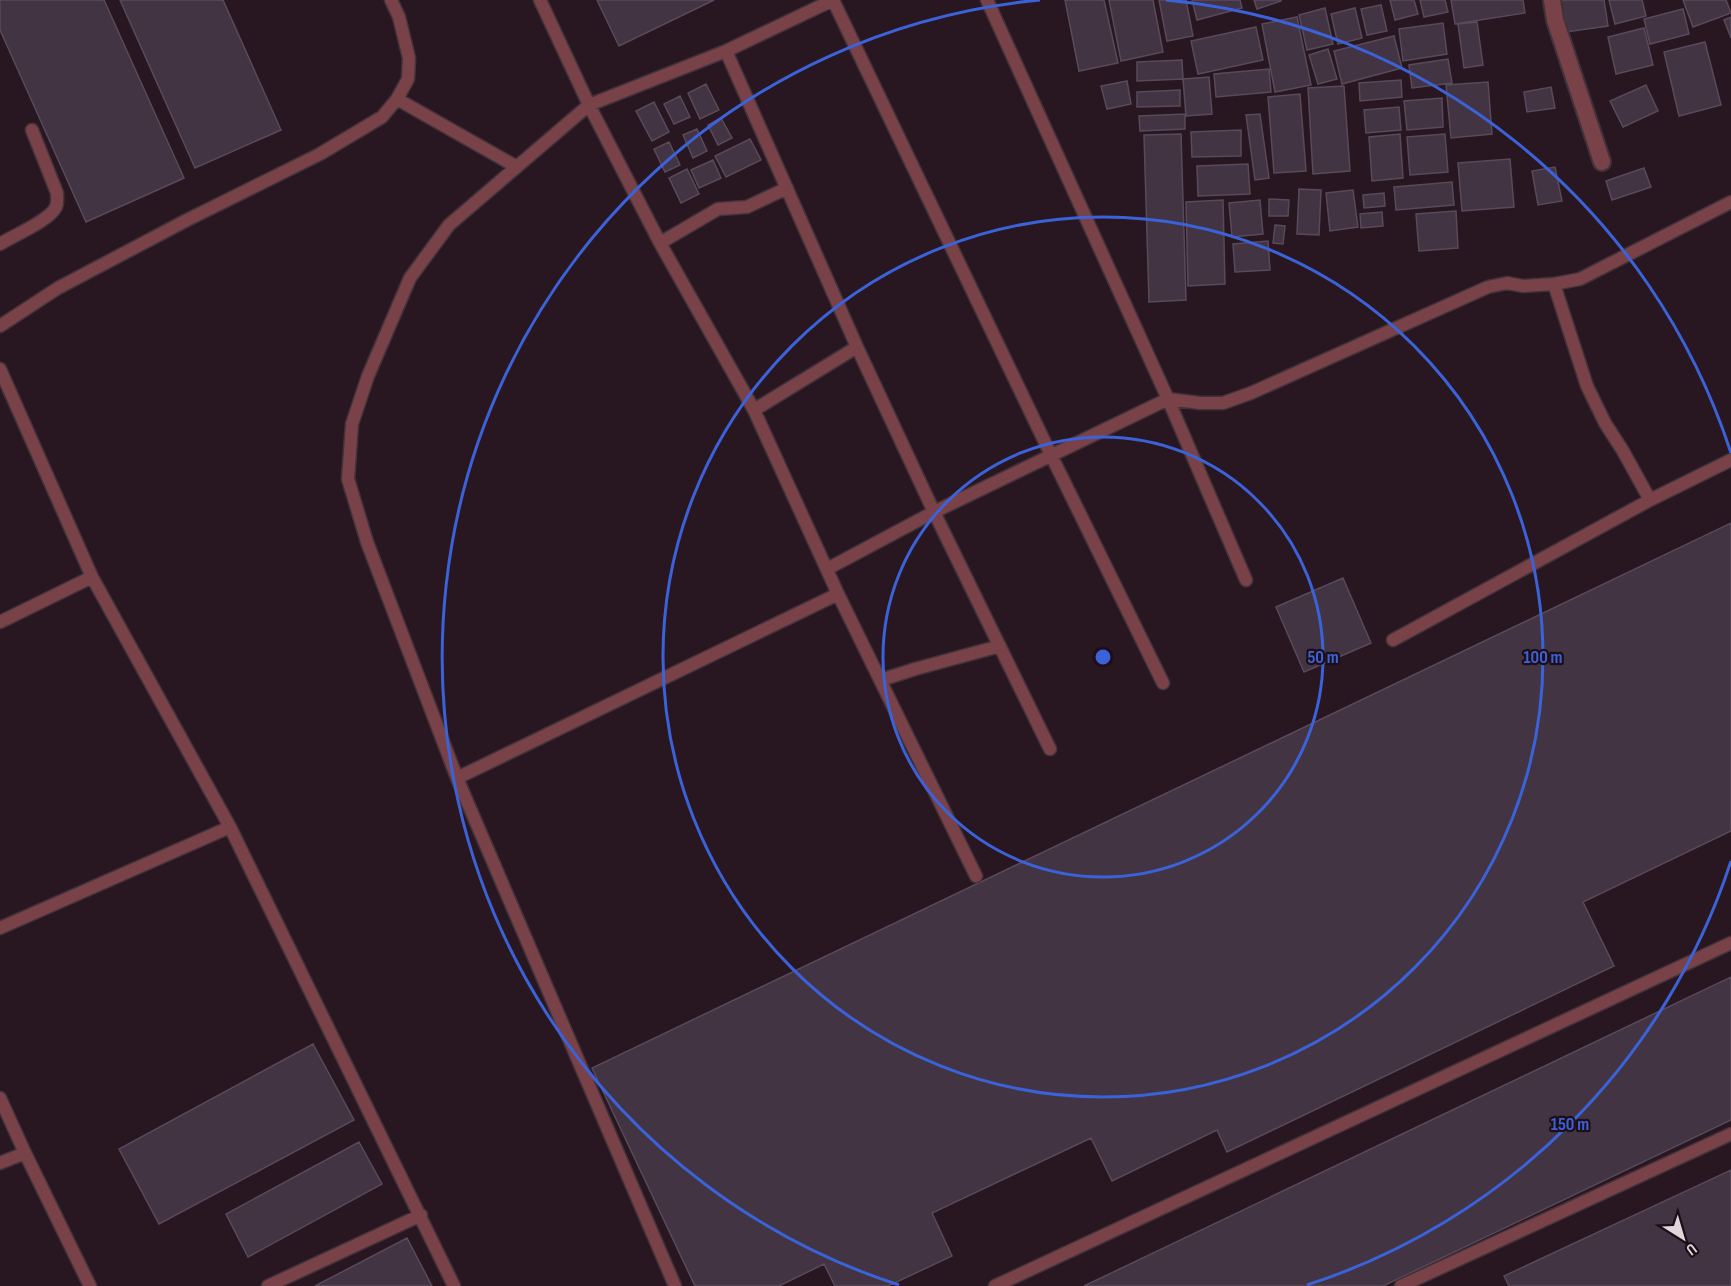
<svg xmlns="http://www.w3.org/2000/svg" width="1731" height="1286" font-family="'Sofia Sans Condensed',sans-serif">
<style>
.building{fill:#423443;stroke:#594a5b;stroke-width:1.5}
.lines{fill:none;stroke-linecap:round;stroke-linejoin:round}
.service-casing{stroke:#42323a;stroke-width:15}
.minor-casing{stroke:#42323a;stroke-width:20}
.service{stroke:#794148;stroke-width:12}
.minor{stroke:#794148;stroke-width:16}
.ring{fill:none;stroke:#3b62d8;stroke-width:3}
.centre{fill:#3b62d8;stroke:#1e0e17;stroke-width:3}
.ring-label{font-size:18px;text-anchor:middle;font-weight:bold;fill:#3b62d8;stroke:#1e0e17;stroke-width:4.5;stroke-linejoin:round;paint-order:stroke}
</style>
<rect width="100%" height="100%" fill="#281720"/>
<!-- building -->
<path class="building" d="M 0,0 L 104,0 L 184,178 L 86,222 L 0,30 Z
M 120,0 L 223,0 L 281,130 L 195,168 Z
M 597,0 L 714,0 L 619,46 Z
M 1065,0 L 1104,0 L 1118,63 L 1079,71 Z
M 1109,0 L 1153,0 L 1163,52 L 1121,61 Z
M 1159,0 L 1186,0 L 1193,36 L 1167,41 Z
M 1192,0 L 1240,0 L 1242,8 L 1197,20 Z
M 1254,0 L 1281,0 L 1281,1 L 1257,9 Z
M 1390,0 L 1414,0 L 1418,14 L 1395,20 Z
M 1420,0 L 1445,0 L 1448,12 L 1424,17 Z
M 1451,0 L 1523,0 L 1525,13 L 1455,24 Z
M 1560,0 L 1604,0 L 1608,26 L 1566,32 Z
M 1609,0 L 1642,0 L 1646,16 L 1615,24 Z
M 1683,0 L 1726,0 L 1731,13 L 1693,27 Z
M 1381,5 L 1387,31 L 1367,35 L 1361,9 Z
M 1325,8 L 1333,44 L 1307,50 L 1299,15 Z
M 1355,8 L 1362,38 L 1338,44 L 1331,14 Z
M 1683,9 L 1689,34 L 1650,44 L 1644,19 Z
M 1297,17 L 1311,85 L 1275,92 L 1262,24 Z
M 1731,17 L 1731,38 L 1724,20 Z
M 1477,22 L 1483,65 L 1464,68 L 1458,24 Z
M 1443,23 L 1447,54 L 1403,61 L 1399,29 Z
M 1256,27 L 1263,60 L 1198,74 L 1191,41 Z
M 1644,28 L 1653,65 L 1616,74 L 1608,37 Z
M 1394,36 L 1402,68 L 1342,84 L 1334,51 Z
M 1705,42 L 1721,105 L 1679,116 L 1664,52 Z
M 1328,49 L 1337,79 L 1318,84 L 1309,55 Z
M 1448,59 L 1452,83 L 1412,88 L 1409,65 Z
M 1182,60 L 1183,79 L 1137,81 L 1137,62 Z
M 1269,69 L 1271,92 L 1216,97 L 1214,74 Z
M 1209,77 L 1212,114 L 1186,116 L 1183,79 Z
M 1401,80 L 1402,97 L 1360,101 L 1359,83 Z
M 1127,81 L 1131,104 L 1107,109 L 1101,86 Z
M 1488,82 L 1492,134 L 1451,138 L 1446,85 Z
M 706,84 L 719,110 L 700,119 L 688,93 Z
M 1646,85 L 1658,111 L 1623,127 L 1610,101 Z
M 1344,86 L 1350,171 L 1313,174 L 1308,88 Z
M 1551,87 L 1555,108 L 1527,112 L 1524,92 Z
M 1180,90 L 1180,106 L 1137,107 L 1137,92 Z
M 1300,94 L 1306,171 L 1274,173 L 1268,97 Z
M 680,96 L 690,117 L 674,124 L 664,104 Z
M 1442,98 L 1443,127 L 1407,130 L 1404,101 Z
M 654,102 L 669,132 L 652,141 L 636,111 Z
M 1399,107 L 1401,130 L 1366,133 L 1364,110 Z
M 1185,114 L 1185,129 L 1140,131 L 1139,116 Z
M 1260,114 L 1269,178 L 1255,180 L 1246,115 Z
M 721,118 L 732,138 L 718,145 L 708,125 Z
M 697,129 L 707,151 L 693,158 L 683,135 Z
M 1241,130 L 1241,156 L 1192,157 L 1191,132 Z
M 1181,134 L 1186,300 L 1149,302 L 1144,135 Z
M 1400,134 L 1403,178 L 1372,181 L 1369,137 Z
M 1445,134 L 1448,172 L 1410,175 L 1407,137 Z
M 750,139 L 761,160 L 726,177 L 715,156 Z
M 669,142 L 680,165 L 665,172 L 654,149 Z
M 1510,159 L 1514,207 L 1462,211 L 1458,163 Z
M 713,160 L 721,178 L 699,188 L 691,170 Z
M 1248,164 L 1250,194 L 1198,196 L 1197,166 Z
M 1555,167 L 1562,201 L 1538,205 L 1532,171 Z
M 1644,168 L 1651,187 L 1612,200 L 1606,181 Z
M 687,169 L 699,194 L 681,203 L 669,178 Z
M 1452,182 L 1454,205 L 1396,210 L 1394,187 Z
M 1299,189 L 1321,190 L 1319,235 L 1297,234 Z
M 1353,190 L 1358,227 L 1330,231 L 1326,193 Z
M 1384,193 L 1385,206 L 1364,208 L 1363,195 Z
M 1269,199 L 1289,200 L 1288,216 L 1269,216 Z
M 1223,200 L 1225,284 L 1188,286 L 1186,202 Z
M 1260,200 L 1263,234 L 1232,237 L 1229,203 Z
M 1456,211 L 1458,248 L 1419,251 L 1416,214 Z
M 1382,212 L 1383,226 L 1361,228 L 1360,214 Z
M 1275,225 L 1285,226 L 1283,244 L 1273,243 Z
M 1268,241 L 1270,270 L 1235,272 L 1233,244 Z
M 1731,523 L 1731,831 L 1583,902 L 1614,966 L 1227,1152 L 1217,1130 L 1112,1181 L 1091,1138 L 932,1213 L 952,1256 L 888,1286 L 835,1286 L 824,1264 L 779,1286 L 695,1286 L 592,1068 Z
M 1343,578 L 1371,643 L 1304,672 L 1276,607 Z
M 1731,977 L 1731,1120 L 1383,1286 L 1084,1286 Z
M 313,1044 L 354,1120 L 159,1224 L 119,1149 Z
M 359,1142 L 382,1184 L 248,1257 L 226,1214 Z
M 1731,1170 L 1731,1286 L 1509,1286 L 1504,1276 Z
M 407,1238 L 432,1286 L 315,1286 Z"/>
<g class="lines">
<!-- service casing -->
<g class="service-casing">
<path id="service" d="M 540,0 L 589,105 L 660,243 L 754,410 L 838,594 L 976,876
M 833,0 L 1051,455 L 1163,683
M 987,0 L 1168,399 L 1200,403 L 1223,403 L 1251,393 L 1488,287 L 1507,283 L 1523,286 L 1554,284 L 1580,279 L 1731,202
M 726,51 L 857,347 L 934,512 L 1050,749
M 397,99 L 517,167
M 660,243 L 718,209 L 747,207 L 787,188
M 0,244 C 14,235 49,221 56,207 C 58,202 57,198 57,193 L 32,130
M 1554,284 L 1587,386 L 1605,423 L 1623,451 L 1650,500
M 0,326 L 58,288 L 187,220 L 320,154 L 382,117 L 397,99 L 408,79 L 409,58 L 399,17 L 391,0
M 0,369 L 92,577 L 230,827 L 454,1286
M 754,410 L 857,347
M 827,569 L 934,512 L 1168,399 L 1246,580
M 0,622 L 92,577
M 1393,640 L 1650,500 L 1731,460
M 881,680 L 915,669 L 1000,646
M 457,778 L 838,594
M 0,928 L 230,827
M 0,1098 L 25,1153 L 90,1286
M 0,1163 L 25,1153
M 268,1286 L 421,1215
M 675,1286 L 457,778 L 367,542 L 348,479 L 352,424 L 368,376 L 410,278 L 449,225 L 589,105 L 726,51 L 833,0
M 995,1286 L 1731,943
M 1401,1286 L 1731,1134"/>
</g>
<!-- minor casing -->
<g class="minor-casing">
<path id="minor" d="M 1552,0 L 1555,20 L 1602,162"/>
</g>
<!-- service -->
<use href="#service" class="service"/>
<!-- minor -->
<use href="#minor" class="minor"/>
</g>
<!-- distance rings -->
<g class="ring">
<circle cx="1103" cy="657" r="220"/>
<circle cx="1103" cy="657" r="440"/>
<path d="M1731 861A660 660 0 0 1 1307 1285M899 1285A660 660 0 0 1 1040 0M1166 0A660 660 0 0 1 1731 453"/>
</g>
<circle cx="1103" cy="657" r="9" class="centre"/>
<g class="ring-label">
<text x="1323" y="663">50 m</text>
<text x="1543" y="663">100 m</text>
<text x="1570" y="1130">150 m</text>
</g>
<!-- north arrow -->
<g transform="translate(1683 1238) rotate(143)" stroke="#1e0e17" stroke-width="4.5" paint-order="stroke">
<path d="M0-4.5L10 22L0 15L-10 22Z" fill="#e2d5db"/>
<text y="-9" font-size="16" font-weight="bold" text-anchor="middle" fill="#e2d5db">U</text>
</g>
</svg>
